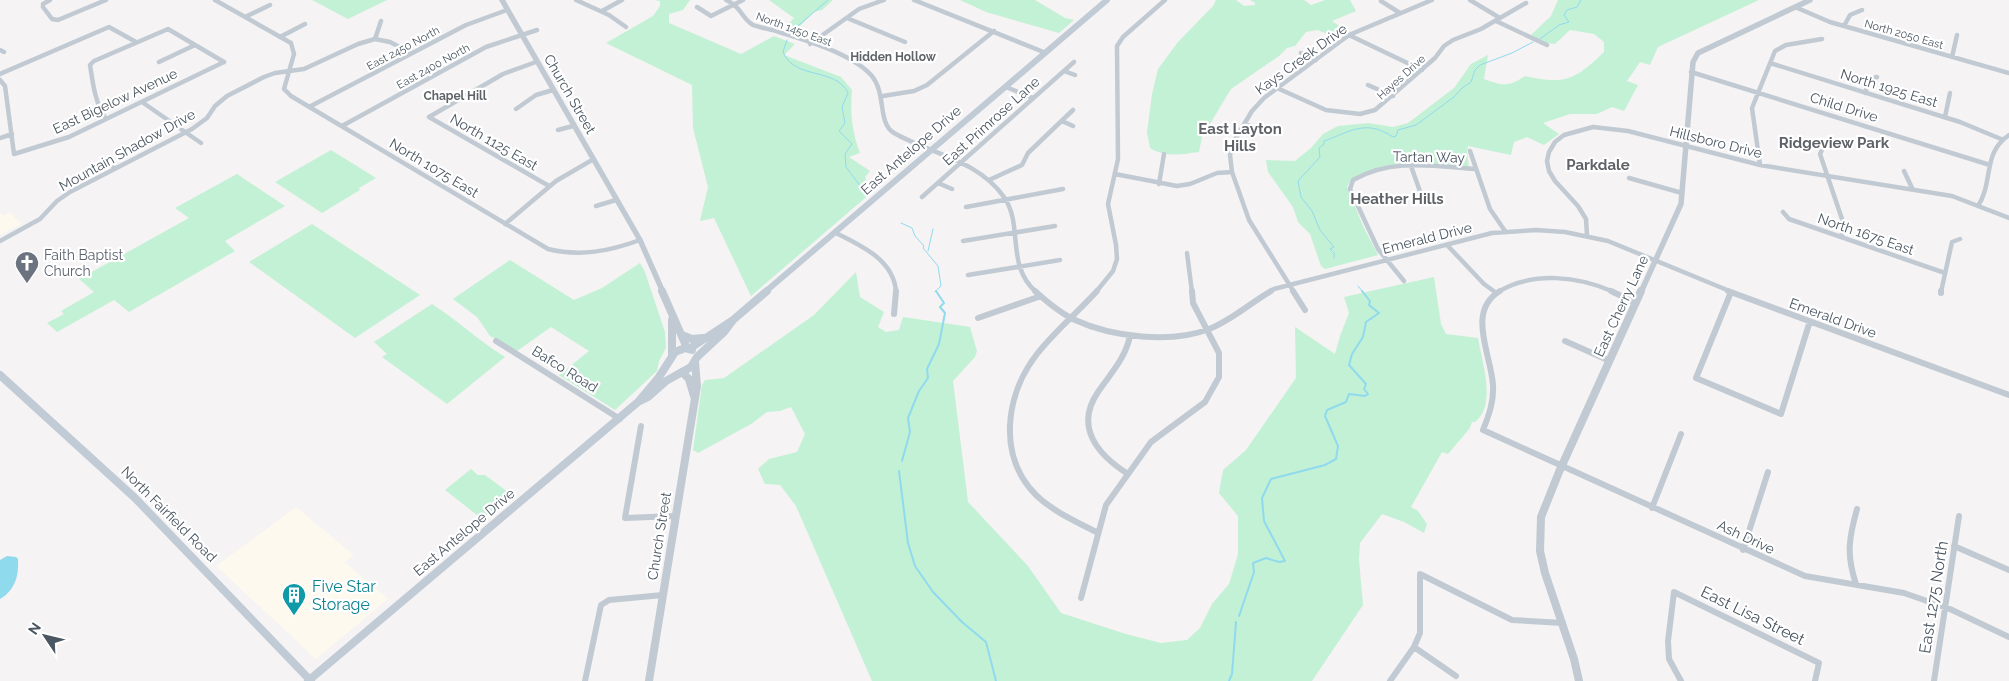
<svg xmlns="http://www.w3.org/2000/svg" width="2009" height="681" font-family="Raleway,sans-serif">
<style>
.commercial{fill:#fdf9ef}
.green{fill:#c3f1d5}
.water{fill:#90daee}
.lines{fill:none;stroke-linecap:round;stroke-linejoin:round}
.stream-far1{stroke:#90daee;stroke-width:1}
.stream{stroke:#90daee;stroke-width:2}
.minor-far1{stroke:#c1cad2;stroke-width:4.5}
.minor{stroke:#c1cad2;stroke-width:6}
.tertiary-far1{stroke:#c1cad2;stroke-width:5.5}
.tertiary{stroke:#c1cad2;stroke-width:8}
.secondary-far1{stroke:#c1cbd6;stroke-width:6}
.secondary{stroke:#c1cbd6;stroke-width:8}
.labels{text-anchor:middle;stroke-width:4.5;stroke-linejoin:round;paint-order:stroke}
.far-street-label{font-size:11px;fill:#4a5661;stroke:#fff}
.far-neighbourhood-label{font-size:12px;font-weight:bold;fill:#5f6368;stroke:#fff}
.street-label{font-size:14px;fill:#4a5661;stroke:#fff}
.worship-label{font-size:14px;fill:#5b616d;stroke:#fff;text-anchor:start}
.neighbourhood-label{font-size:15px;font-weight:bold;fill:#5f6368;stroke:#fff}
.near-culture-label{font-size:16px;fill:#0d838f;stroke:#fff;text-anchor:start}
.near-street-label{font-size:16px;fill:#4a5661;stroke:#fff}
</style>
<rect width="100%" height="100%" fill="#f5f3f3"/>
<!-- commercial -->
<path class="commercial" d="M 9,212 L 22,224 L 0,235 L 0,213 L 4,215 Z
M 296,507 L 354,555 L 345,562 L 388,599 L 316,659 L 216,566 Z"/>
<!-- green -->
<path class="green" d="M 312,0 L 387,0 L 348,19 Z
M 654,0 L 690,0 L 683,10 L 669,14 L 669,23 L 741,54 L 774,36 L 795,44 L 784,55 L 841,77 L 852,90 C 850,113 852,132 860,153 L 849,157 L 870,171 L 865,177 L 872,192 L 751,296 L 714,218 L 700,221 L 708,187 L 693,128 L 692,85 L 606,43 L 653,16 L 660,6 L 660,1 Z
M 769,0 L 833,0 L 822,10 L 814,12 L 794,32 L 784,29 L 794,18 Z
M 960,0 L 1035,0 L 1065,18 L 1074,20 L 1059,33 L 986,12 Z
M 1216,0 L 1236,0 L 1244,6 L 1255,5 L 1255,3 L 1250,0 L 1304,0 L 1311,5 L 1325,0 L 1350,0 L 1356,11 L 1332,21 L 1347,31 L 1334,37 L 1318,30 L 1306,32 L 1295,46 L 1287,48 L 1279,56 L 1231,89 L 1202,137 L 1199,152 C 1182,154 1167,158 1150,148 L 1147,133 L 1152,94 L 1158,69 L 1178,42 L 1213,6 Z
M 1558,0 L 1759,0 L 1658,47 L 1650,65 L 1640,62 L 1627,81 L 1638,85 L 1624,111 L 1612,107 L 1597,114 L 1570,114 L 1543,123 L 1559,134 L 1544,145 L 1527,137 L 1514,142 L 1511,155 L 1468,146 L 1467,151 L 1469,168 C 1442,167 1359,157 1347,187 L 1363,226 L 1378,255 L 1325,269 L 1321,266 L 1310,234 L 1298,222 L 1293,207 L 1268,172 L 1266,160 L 1295,161 L 1311,148 L 1323,134 L 1338,126 L 1368,123 L 1393,127 L 1408,123 L 1454,88 L 1471,64 L 1488,55 L 1484,79 C 1502,86 1509,87 1525,76 C 1565,85 1575,80 1604,52 L 1604,42 L 1594,34 L 1570,30 L 1555,44 L 1546,43 L 1531,35 L 1551,16 Z
M 331,150 L 376,178 L 359,188 L 360,190 L 322,213 L 275,182 Z
M 237,174 L 285,206 L 225,241 L 235,251 L 129,312 L 114,300 L 57,332 L 47,323 L 64,314 L 61,311 L 94,292 L 79,279 L 189,218 L 175,208 Z
M 312,224 L 420,295 L 355,338 L 249,262 Z
M 510,260 L 574,300 L 602,288 L 640,263 L 645,272 L 665,332 L 666,348 L 659,361 L 657,371 L 615,410 L 559,375 L 589,351 L 551,327 L 517,351 L 490,336 L 477,317 L 453,299 Z
M 856,272 L 860,297 L 884,312 L 878,327 L 886,332 L 899,330 L 903,317 L 970,327 L 977,351 L 975,357 L 953,381 L 968,502 L 1028,566 L 1061,613 L 1126,634 L 1161,643 L 1187,640 L 1200,628 L 1212,604 L 1229,584 L 1238,554 L 1238,516 L 1219,493 L 1223,470 L 1246,450 L 1296,378 L 1295,327 L 1335,354 L 1340,336 L 1349,313 L 1344,297 L 1434,277 L 1441,324 L 1446,334 L 1478,338 C 1482,362 1497,405 1475,422 L 1472,422 L 1470,428 L 1448,454 L 1442,452 L 1411,507 L 1418,511 L 1427,524 L 1424,533 L 1404,522 L 1382,514 L 1360,543 L 1359,560 L 1363,605 L 1312,681 L 872,681 L 796,506 L 780,485 L 765,484 L 758,469 L 769,459 L 797,452 L 805,434 L 791,407 L 780,411 L 767,412 L 751,424 L 698,453 L 693,450 L 702,385 L 705,380 L 724,378 L 814,315 Z
M 432,304 C 457,320 479,341 505,357 L 447,404 L 382,357 L 387,354 L 374,342 Z
M 471,469 L 478,475 L 485,475 L 512,495 L 482,519 L 445,490 Z"/>
<!-- water -->
<path class="water" d="M 7,556 L 16,557 L 18,559 C 19,576 15,590 0,599 L 0,560 Z"/>
<g class="lines">
<!-- stream-far1 -->
<path class="stream-far1" d="M 792,31 L 828,0
M 1540,39 L 1559,25 L 1569,22 L 1564,15 L 1567,10 L 1577,7 L 1581,0
M 787,40 L 783,52 C 794,80 836,67 848,93 L 842,107 L 845,123 L 839,131 L 852,144 L 845,154 L 846,167 L 867,195
M 901,223 L 912,228 L 915,236 L 924,246 L 923,248 L 938,266 L 941,286 L 935,292
M 928,251 L 933,229
M 1334,258 L 1334,253 L 1330,249 L 1334,247 L 1320,230 L 1312,211 L 1301,197 L 1298,181 L 1320,157 L 1319,148 L 1324,144 L 1324,141 C 1352,131 1366,119 1393,137 L 1396,136 L 1398,130 L 1416,125 L 1454,97 L 1462,88 L 1471,82 L 1475,70 L 1480,65 L 1512,53 L 1533,42
M 1358,286 L 1363,292"/>
<!-- stream -->
<path class="stream" d="M 902,461 L 910,432 L 908,418 L 919,391 L 928,378 L 927,369 L 939,344 L 945,313 L 940,307 L 944,303 L 936,291
M 899,471 L 908,543 L 915,566 L 933,592 L 962,622 L 986,642 L 996,681
M 1239,616 L 1254,572 L 1253,563 L 1266,558 L 1279,562 L 1285,561 L 1264,521 L 1262,498 L 1271,479 L 1325,465 L 1336,459 L 1338,446 L 1325,416 L 1327,410 L 1346,402 L 1349,394 L 1365,396 L 1368,394 L 1364,389 L 1366,384 L 1349,365 L 1352,354 L 1363,337 L 1366,322 L 1379,313 L 1369,305 L 1370,301 L 1362,291
M 1229,681 L 1232,674 L 1236,622"/>
<!-- minor-far1 -->
<path class="minor-far1" d="M 50,0 L 43,4 L 43,7 L 52,19 L 58,20 L 106,0
M 215,0 L 291,43 L 294,54 L 284,89 L 291,96 L 548,249 C 580,257 610,251 640,240
M 576,0 L 609,15 L 626,27
M 726,0 C 742,7 741,18 753,25 C 761,28 770,29 779,32 C 806,40 852,54 871,75 C 887,93 877,123 894,133 C 931,154 978,160 1004,197 C 1024,226 1005,264 1036,292
M 914,0 L 1046,53
M 1470,0 L 1500,18
M 1381,1 L 1400,13
M 697,7 L 711,16 L 743,0
M 1795,7 L 1830,22 L 2009,73
M 602,11 L 622,0
M 245,17 L 270,5
M 847,18 L 905,42
M 1496,21 L 1547,45
M 1844,26 L 1850,15 L 1862,10
M 1349,35 L 1422,70
M 280,37 L 305,24
M 375,39 L 381,21
M 810,44 L 859,9 L 884,0
M 0,50 L 4,52
M 1301,53 L 1316,60
M 1952,57 L 1957,35
M 159,62 L 195,45
M 536,62 L 503,74 L 429,117 L 549,186
M 1770,63 L 1960,122 L 2001,139
M 1064,71 L 1075,75
M 1691,72 L 1990,165
M 0,74 L 109,27 L 136,42
M 0,80 L 5,86 L 14,154 L 69,137 L 224,62
M 1368,85 L 1393,96
M 1006,87 L 1033,98
M 1277,88 L 1326,110 L 1360,114 L 1375,110 L 1435,58 L 1444,46 L 1453,40 L 1481,29 L 1526,3
M 1865,93 L 1870,79 L 1877,77
M 883,96 L 914,91 L 927,85 L 994,31
M 142,102 L 201,143
M 309,107 L 466,25 L 507,10
M 516,109 L 536,95 L 553,90
M 1945,117 L 1950,93
M 106,119 C 95,103 93,84 90,65 L 94,61 L 168,29 L 224,62
M 1062,121 L 1073,126
M 1244,124 L 1280,134
M 342,126 L 486,47 L 537,30
M 558,130 L 573,126
M 0,138 L 12,134
M 1823,148 L 1820,154 L 1842,219 L 1842,237
M 1470,151 L 1490,209 L 1505,231
M 103,159 L 115,168
M 1760,165 L 1752,108 L 1775,51 L 1786,45 L 1822,39
M 1411,166 L 1422,197
M 1904,171 L 1912,188
M 1115,174 L 1177,186 L 1190,184 L 1217,173 L 1232,172
M 1629,178 L 1682,193
M 989,180 L 1022,165 L 1028,153 L 1073,110
M 938,183 L 952,189
M 1159,184 L 1164,154
M 922,197 L 1074,62
M 596,206 L 616,200
M 1978,206 C 1994,181 1982,153 2009,135
M 966,207 L 1063,189
M 1783,212 L 1789,219 L 1945,273
M 505,224 L 556,181 L 592,160
M 836,233 C 862,246 894,260 896,292
M 1587,235 L 1586,219 L 1578,206 L 1555,181 L 1549,171 L 1547,161 L 1549,152 L 1555,142 L 1564,135 L 1593,127 L 1628,131 L 1760,165 L 1952,196 L 2009,218
M 0,241 L 40,219 L 57,201 L 70,192 L 192,129 L 207,118 L 215,106 L 227,96 L 264,77 L 275,73 L 304,69 L 358,44 L 375,39 L 390,42 L 411,53
M 963,241 L 1055,226
M 1447,245 L 1484,284 L 1495,292
M 1187,253 L 1192,292
M 968,275 L 1060,260
M 1404,281 L 1378,249 L 1350,189 L 1353,180 C 1391,158 1433,166 1475,169
M 1096,292 L 1113,271 L 1117,259 L 1116,245 L 1108,204 L 1118,159 L 1117,46 L 1123,37 L 1165,0
M 1269,292 L 1274,289 L 1492,233 L 1536,230 L 1565,232 L 1608,241 L 1732,292
M 1294,292 L 1249,220 L 1232,172 L 1230,155 L 1234,141 L 1252,111 L 1264,98 L 1349,35 L 1432,0
M 1498,292 C 1533,271 1578,276 1614,292
M 1941,292 L 1952,242 L 1960,239"/>
<!-- minor -->
<path class="minor" d="M 1035,291 C 1047,302 1060,313 1075,320 C 1112,337 1171,344 1209,329 C 1232,320 1250,303 1271,291
M 1097,291 C 1078,312 1055,331 1037,354 C 1005,395 997,457 1037,496 C 1054,512 1077,522 1098,533
M 1293,291 L 1305,310
M 1500,291 C 1466,311 1491,354 1493,385 C 1494,401 1489,415 1483,430 L 1805,576 L 1904,593 L 1950,609 L 2009,637
M 1611,291 L 1636,303
M 1728,291 L 2009,395
M 1731,292 L 1696,378 L 1781,414 L 1810,321
M 1941,293 L 1941,291
M 894,314 L 896,291
M 978,318 L 1041,296
M 496,341 L 620,419
M 1565,341 L 1610,361
M 641,426 L 625,518 L 676,516
M 1128,474 C 1098,455 1074,427 1098,392 C 1111,373 1125,359 1130,336
M 1652,508 L 1681,434
M 1954,546 L 2009,570
M 1743,550 L 1768,472
M 1856,584 C 1846,554 1849,538 1857,509
M 1081,598 L 1106,505 L 1151,442 L 1205,402 L 1219,377 L 1219,353 L 1193,303 L 1192,291
M 1414,647 L 1456,676
M 585,681 L 601,605 L 609,600 L 663,595
M 1390,681 L 1414,647 L 1420,633 L 1420,574 L 1512,620 L 1563,623
M 1681,681 L 1669,659 L 1668,641 L 1674,592 L 1819,663 L 1815,681
M 1934,681 L 1959,516"/>
<!-- tertiary-far1 -->
<path class="tertiary-far1" d="M 502,0 L 640,240 L 663,292
M 1641,292 L 1681,204 L 1693,62 L 1698,53 L 1810,0"/>
<!-- tertiary -->
<path class="tertiary" d="M 662,291 L 687,348
M 672,320 L 672,355
M 682,372 L 689,379 L 694,396
M 649,681 L 697,386 L 695,362
M 1579,681 L 1574,659 L 1545,573 L 1540,551 L 1541,517 L 1559,472 L 1641,291"/>
<!-- secondary-far1 -->
<path class="secondary-far1" d="M 765,292 L 1107,0"/>
<!-- secondary -->
<path class="secondary" d="M 682,335 L 692,339 L 703,338
M 689,349 L 733,320 L 767,291
M 0,375 L 135,498 L 311,681
M 638,402 L 659,377 L 675,352 L 685,348 L 692,350
M 308,681 L 638,402 L 648,397 L 666,381 L 691,367 L 697,357 L 724,332 L 733,320"/>
</g>
<!-- icons -->
<defs>
<g id="church-pin" transform="scale(1.25)"><path d="M0 17L-7.5 6A9.5 9.5 0 1 1 7.5 6Z" fill="#6b7280" stroke="#fff"/><path d="M-1.2-6h2.4v3.5h3.3v2.4h-3.3V6h-2.4V-.1h-3.3v-2.4h3.3Z" fill="#fff"/></g>
<g id="building-pin" transform="scale(1.25)"><path d="M0 17L-7.5 6A9.5 9.5 0 1 1 7.5 6Z" fill="#0f9aa8" stroke="#fff"/><path d="M-4-6H4V6H1V3H-1V6H-4ZM-2.5-4.3h1.7v1.8h-1.7ZM.8-4.3h1.7v1.8H.8ZM-2.5-1h1.7V.8h-1.7ZM.8-1h1.7V.8H.8Z" fill="#fff"/></g>
</defs>
<g fill-rule="evenodd">
<use href="#church-pin" x="27" y="263"/>
<use href="#building-pin" x="294" y="595"/>
</g>
<g class="labels">
<!-- far-street labels -->
<g class="far-street-label">
<text transform="translate(794 29) rotate(20)" y="4">North 1450 East</text>
<text transform="translate(1904 34) rotate(16)" y="4">North 2050 East</text>
<text transform="translate(403 48) rotate(-28)" y="4">East 2450 North</text>
<text transform="translate(433 66) rotate(-29)" y="4">East 2400 North</text>
<text transform="translate(1401 77) rotate(-42)" y="4">Hayes Drive</text>
</g>
<!-- far-neighbourhood labels -->
<g class="far-neighbourhood-label">
<text x="893" y="61">Hidden Hollow</text>
<text x="455" y="100">Chapel Hill</text>
</g>
<!-- street labels -->
<g class="street-label">
<text transform="translate(1301 59) rotate(-36)" y="5">Kays Creek Drive</text>
<text transform="translate(1889 88) rotate(17)" y="5">North 1925 East</text>
<text transform="translate(570 94) rotate(60)" y="5">Church Street</text>
<text transform="translate(115 101) rotate(-25)" y="5">East Bigelow Avenue</text>
<text transform="translate(1844 107) rotate(17)" y="5">Child Drive</text>
<text transform="translate(991 121) rotate(-42)" y="5">East Primrose Lane</text>
<text transform="translate(494 142) rotate(30)" y="5">North 1125 East</text>
<text transform="translate(1716 142) rotate(14)" y="5">Hillsboro Drive</text>
<text transform="translate(127 150) rotate(-29)" y="5">Mountain Shadow Drive</text>
<text transform="translate(911 150) rotate(-41)" y="5">East Antelope Drive</text>
<text transform="translate(1429 157) rotate(1)" y="5">Tartan Way</text>
<text transform="translate(434 168) rotate(31)" y="5">North 1075 East</text>
<text transform="translate(1866 234) rotate(19)" y="5">North 1675 East</text>
<text transform="translate(1427 238) rotate(-14)" y="5">Emerald Drive</text>
<text transform="translate(1621 306) rotate(-65)" y="5">East Cherry Lane</text>
<text transform="translate(1833 318) rotate(20)" y="5">Emerald Drive</text>
<text transform="translate(565 369) rotate(32)" y="5">Bafco Road</text>
<text transform="translate(169 514) rotate(45)" y="5">North Fairfield Road</text>
<text transform="translate(464 532) rotate(-40)" y="5">East Antelope Drive</text>
<text transform="translate(659 536) rotate(-81)" y="5">Church Street</text>
<text transform="translate(1746 537) rotate(25)" y="5">Ash Drive</text>
</g>
<!-- worship labels -->
<g class="worship-label">
<text x="44" y="260">Faith Baptist<tspan x="44" dy="16">Church</tspan></text>
</g>
<!-- neighbourhood labels -->
<g class="neighbourhood-label">
<text x="1240" y="134">East Layton<tspan x="1240" dy="17">Hills</tspan></text>
<text x="1834" y="148">Ridgeview Park</text>
<text x="1598" y="170">Parkdale</text>
<text x="1397" y="204">Heather Hills</text>
</g>
<!-- near-culture labels -->
<g class="near-culture-label">
<text x="312" y="592">Five Star<tspan x="312" dy="18">Storage</tspan></text>
</g>
<!-- near-street labels -->
<g class="near-street-label">
<text transform="translate(1933 597) rotate(-81)" y="6">East 1275 North</text>
<text transform="translate(1753 615) rotate(26)" y="6">East Lisa Street</text>
</g>
</g>
<!-- north arrow -->
<g transform="translate(45 636) rotate(305)" stroke="#ffffff" stroke-width="4" paint-order="stroke">
<path d="M0-4L9 19L0 12L-9 19Z" fill="#4a5661"/>
<text y="-8" font-size="14" font-weight="bold" text-anchor="middle" fill="#4a5661">N</text>
</g>
</svg>
